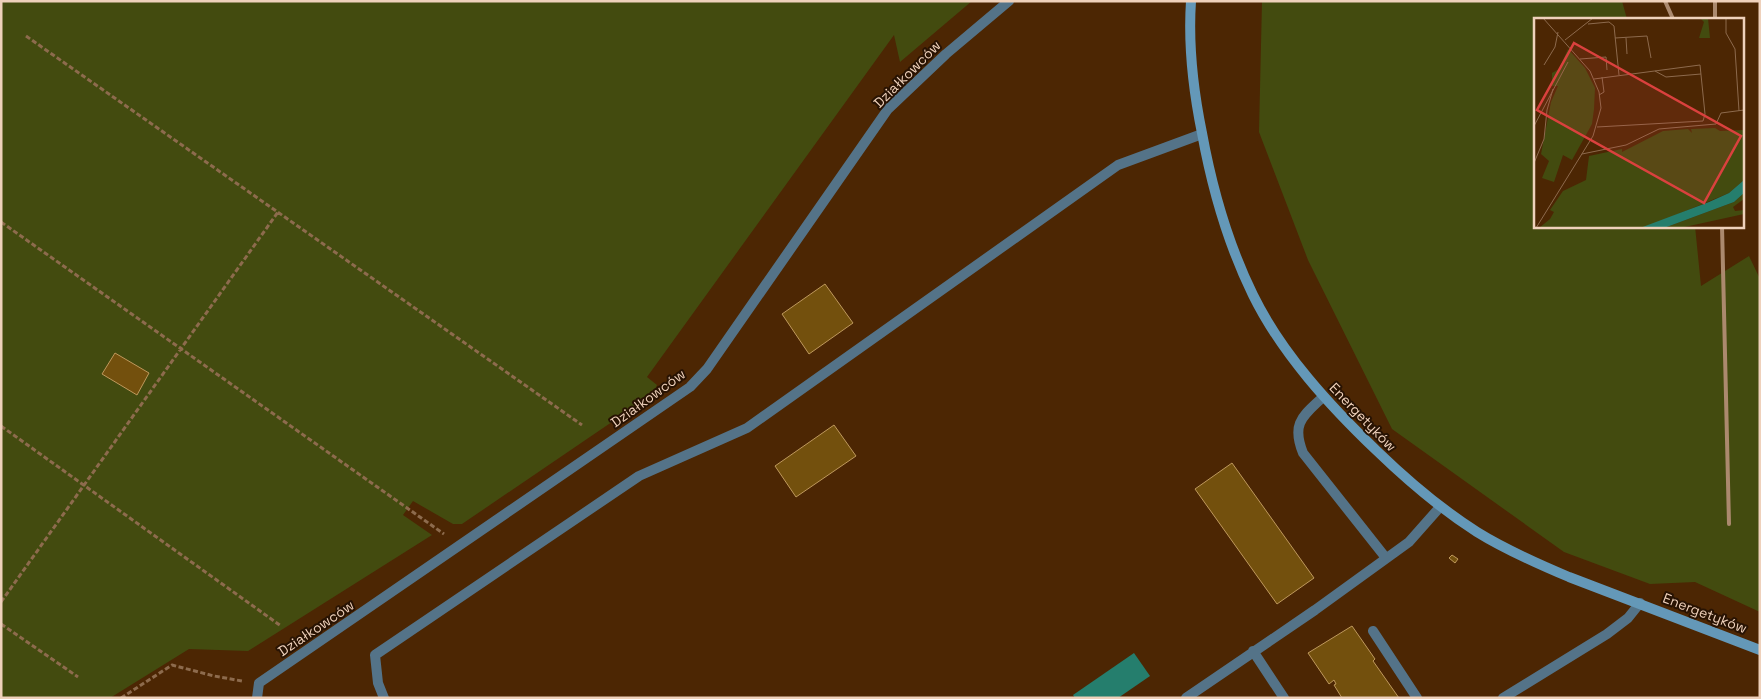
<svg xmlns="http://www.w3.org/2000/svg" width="1761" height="699" font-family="'Space Grotesk',sans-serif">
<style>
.green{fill:#434b0f}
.water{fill:#257e6d}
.building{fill:#73500d;stroke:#be985c}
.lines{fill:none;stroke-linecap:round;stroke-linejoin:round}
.path{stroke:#8d6b4d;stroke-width:3;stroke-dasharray:5 2.5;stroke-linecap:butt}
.lane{stroke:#547388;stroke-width:10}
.secondary{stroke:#6498b8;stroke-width:10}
.rail{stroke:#ab896e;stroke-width:4}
.labels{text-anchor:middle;stroke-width:4;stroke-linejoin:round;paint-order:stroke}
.street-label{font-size:14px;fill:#efd1bb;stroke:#281303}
.inset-road{fill:none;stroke:#8d6a4d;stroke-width:1}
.view{fill:#da413e;fill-opacity:0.15;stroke:#da413e;stroke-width:2.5}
.inset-edge{fill:none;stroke:#efd1bb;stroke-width:2.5}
</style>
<rect width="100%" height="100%" fill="#4c2603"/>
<!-- green -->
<path class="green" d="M 1,1 L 972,1 L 900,62 L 894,35 L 647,377 L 657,385 L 653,394 L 462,524 L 453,524 L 413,501 L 403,515 L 432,535 L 248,651 L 189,649 L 110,698 L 1,698 Z
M 1262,1 L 1622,1 L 1627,19 L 1535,19 L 1535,226 L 1695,226 L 1701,286 L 1749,256 L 1760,279 L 1760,612 L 1695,582 L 1650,584 L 1564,552 L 1392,429 L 1308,260 L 1259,132 Z"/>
<!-- water -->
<path class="water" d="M 1134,653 L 1150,676 L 1118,698 L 1075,698 L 1073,695 Z"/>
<!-- building -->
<path class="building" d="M 825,284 L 853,323 L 809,354 L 782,314 Z
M 115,353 L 149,373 L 137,395 L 102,374 Z
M 834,425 L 856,456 L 796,497 L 775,466 Z
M 1232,463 L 1314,578 L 1277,604 L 1195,489 Z
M 1452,555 L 1458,559 L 1455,563 L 1449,558 Z
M 1352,626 L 1375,659 L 1373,661 L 1399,698 L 1342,698 L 1334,685 L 1336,684 L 1334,680 L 1329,684 L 1308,653 Z"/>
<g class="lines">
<!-- path -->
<path class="path" d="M 26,36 L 582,425
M 1,222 L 444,534
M 1,426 L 281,626
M 1,602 L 278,212
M 1,624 L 78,677
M 121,698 L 172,665 L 214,676 L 242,681"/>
<!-- lane -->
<path class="lane" d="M 1323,397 C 1303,416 1291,423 1303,453 L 1386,558
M 1373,631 L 1417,698
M 1253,651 L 1284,698
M 257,698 L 259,683 L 690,387 L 707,369 L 888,109 L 946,54 L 1009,1
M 384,698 L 378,683 L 375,655 L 639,476 L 747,428 L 1118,165 L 1202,134
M 1186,698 L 1315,610 L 1409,542 L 1440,507
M 1503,698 L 1607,634 L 1628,618 L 1640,603"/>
<!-- secondary -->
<path class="secondary" d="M 1191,1 C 1188,46 1193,89 1202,133 C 1212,188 1228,244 1253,295 C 1282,354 1330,406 1377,451 C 1408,481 1441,509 1477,532 C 1506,550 1538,564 1569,577 L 1760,650"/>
<!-- rail -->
<path class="rail" d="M 1665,1 L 1673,19
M 1715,1 L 1715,19
M 1722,226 L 1729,524"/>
</g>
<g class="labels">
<!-- street labels -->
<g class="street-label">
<text transform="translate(907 74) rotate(-45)" y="5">Działkowców</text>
<text transform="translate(648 398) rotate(-36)" y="5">Działkowców</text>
<text transform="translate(1363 417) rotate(46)" y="5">Energetyków</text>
<text transform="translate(1705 613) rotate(21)" y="5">Energetyków</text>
<text transform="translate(316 628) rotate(-34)" y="5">Działkowców</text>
</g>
</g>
<!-- overview -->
<g transform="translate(1534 18)">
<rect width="210" height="210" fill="#4c2603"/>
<path d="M 166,0 L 174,0 L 176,20 L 165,20 L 170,4 ZM 34,31 L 51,50 L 61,70 L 60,91 L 58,106 L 38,142 L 29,137 L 20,164 L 8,160 L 15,143 L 7,136 L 17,84 L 24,68 L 18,68 L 18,55 L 25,51 ZM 181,110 L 186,113 L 210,112 L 210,162 L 195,175 L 113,209 L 5,210 L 16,201 L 20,194 L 16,192 L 29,173 L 52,162 L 55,138 L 88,131 L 88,134 L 129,113 L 154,111 L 158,115 L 157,111 ZM 210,175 L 210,181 L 199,189 L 201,193 L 210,192 L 210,196 L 146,210 L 130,210 L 200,184 Z" fill="#434b0f"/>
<path d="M 210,162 L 210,175 L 200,184 L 130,210 L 106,210 L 175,184 L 195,175 Z" fill="#257e6d"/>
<path class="inset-road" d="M 192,0 L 192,15 L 201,31 L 205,93M 54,6 L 75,4 L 80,8 L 85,57M 81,20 L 113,18 L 117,40M 92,20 L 93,36M 31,22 L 59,0M 46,41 L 72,39 L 73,52M 10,47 L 21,29 L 24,14M 121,53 L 132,59 L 167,56M 60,61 L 166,47 L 171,96 L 169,103 L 63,109M 65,77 L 70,74 L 68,59M 0,108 L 34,44M 48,136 L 92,127 L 125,111 L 182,106 L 187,95 L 210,92M 0,145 L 10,121 L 13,92 L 19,71M 2,210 L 59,118 L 67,90 L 65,74 L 56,53 L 9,0"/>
<path class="view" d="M 40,25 L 207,118 L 170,185 L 3,92 Z"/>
<rect width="210" height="210" class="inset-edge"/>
</g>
<!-- border -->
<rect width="1761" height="699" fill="none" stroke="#efd1bb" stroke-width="5"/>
</svg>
